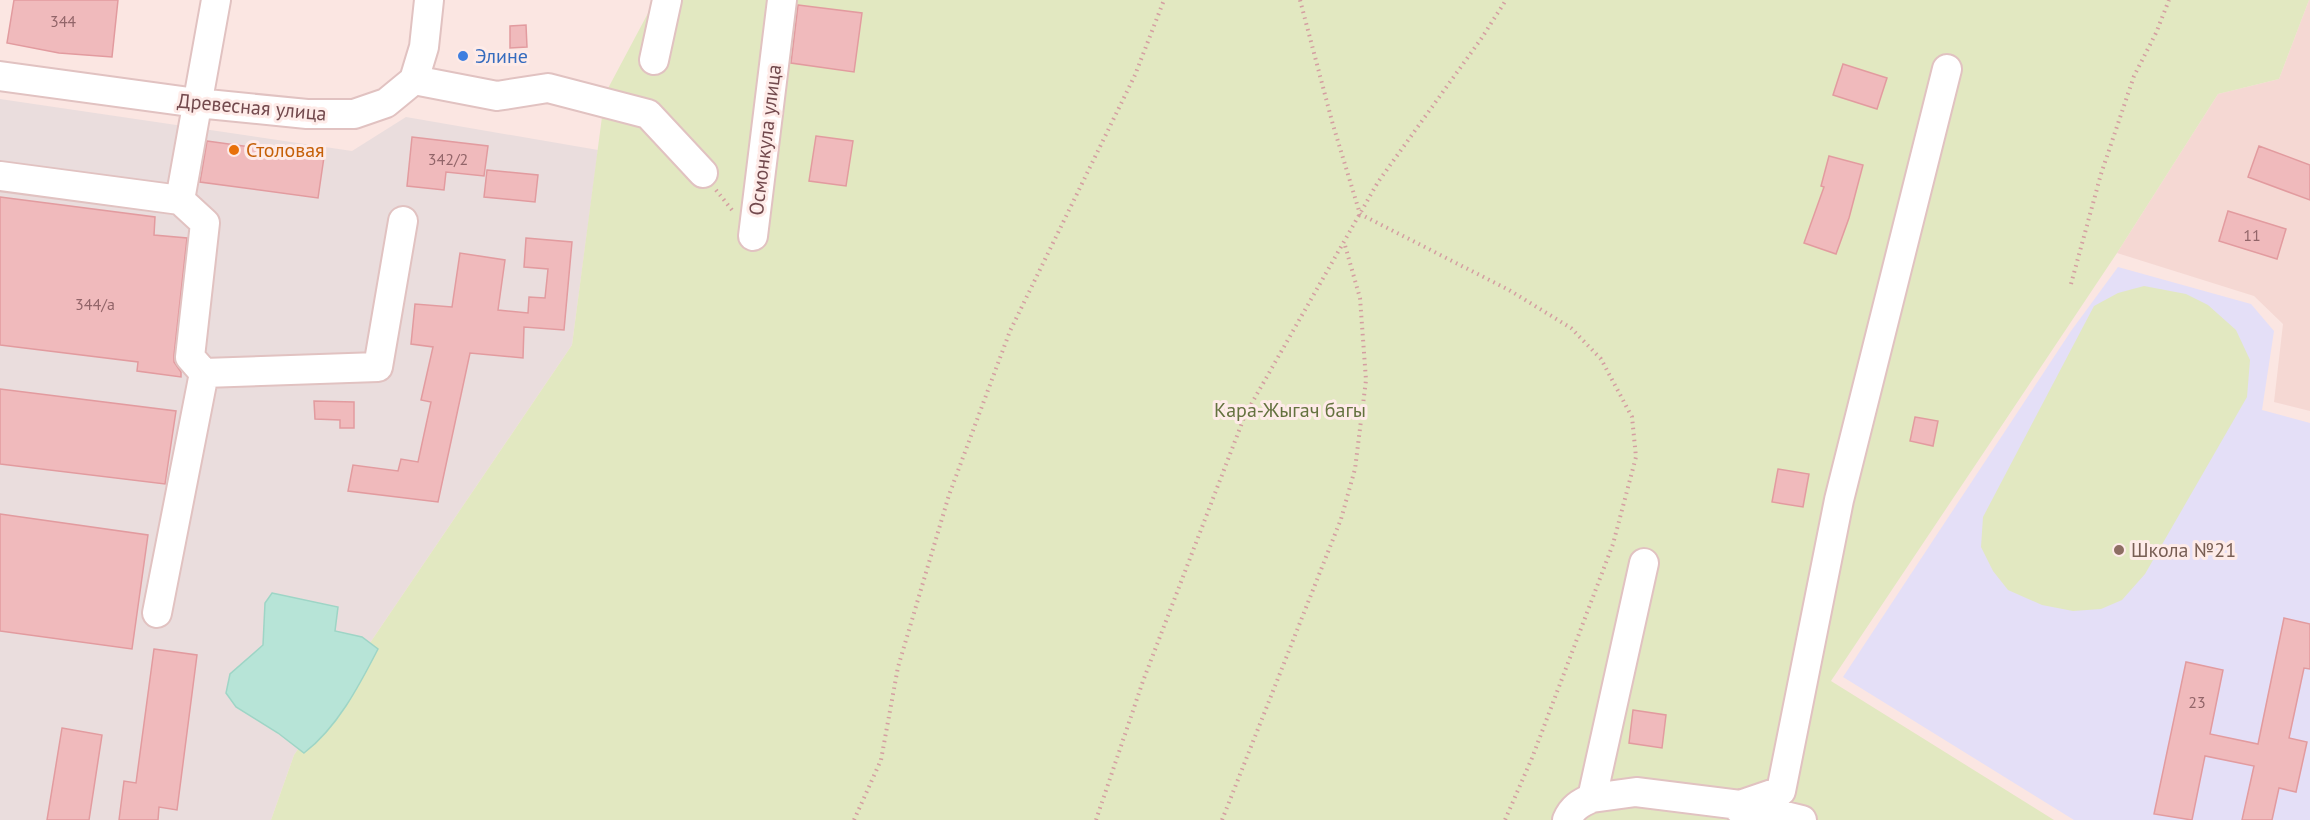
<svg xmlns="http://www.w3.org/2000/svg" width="2310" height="820" font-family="'PT Sans',sans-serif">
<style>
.residential{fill:#f5d8d3}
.industrial{fill:#eadddd}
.education{fill:#e4dff7}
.green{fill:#e2e8c1}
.water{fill:#b7e4d7;stroke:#9ed5c6;stroke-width:1.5}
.building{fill:#f0babc;stroke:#e29b9f;stroke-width:1.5}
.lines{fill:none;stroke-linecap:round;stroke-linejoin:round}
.minor-casing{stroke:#e1c2c1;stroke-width:32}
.path{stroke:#d49ea1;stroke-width:4;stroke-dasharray:1.5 4.5;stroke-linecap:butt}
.minor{stroke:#fff;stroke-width:28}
.shop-dot{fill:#3f7fe0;stroke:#feebe8;stroke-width:2}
.food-dot{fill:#e8710a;stroke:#feebe8;stroke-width:2}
.education-dot{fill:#8d6e63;stroke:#feebe8;stroke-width:2}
.labels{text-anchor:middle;stroke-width:6;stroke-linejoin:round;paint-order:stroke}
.number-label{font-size:16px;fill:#926569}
.shop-label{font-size:20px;fill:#366cbe;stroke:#feebe8;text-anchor:start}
.street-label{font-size:20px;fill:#72494d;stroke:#feebe8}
.food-label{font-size:20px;fill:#c56008;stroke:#feebe8;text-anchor:start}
.park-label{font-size:20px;fill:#64723f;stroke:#feebe8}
.education-label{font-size:20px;fill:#785e54;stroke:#feebe8;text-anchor:start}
</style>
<rect width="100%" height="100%" fill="#fbe6e2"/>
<!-- residential -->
<path class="residential" d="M 2309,0 L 2310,0 L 2310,411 L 2274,402 L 2283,324 L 2254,296 L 2117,253 L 2218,94 L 2279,79 Z"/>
<!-- industrial -->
<path class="industrial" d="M 0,99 L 352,151 L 406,117 L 598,150 L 572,345 L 294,755 L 271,820 L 0,820 Z"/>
<!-- education -->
<path class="education" d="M 2118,267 L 2251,304 L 2274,331 L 2262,410 L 2310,423 L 2310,820 L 2074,820 L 1843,677 L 2071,331 Z"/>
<!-- green -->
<path class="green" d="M 655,0 L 2309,0 L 2279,79 L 2218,94 L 2117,253 L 1831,681 L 2054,820 L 271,820 L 294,755 L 572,345 L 605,94 Z
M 2144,286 L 2186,294 L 2208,305 L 2236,330 L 2250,360 L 2247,397 L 2145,574 L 2122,600 L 2101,609 L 2073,611 L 2042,605 L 2008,590 L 1993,571 L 1981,547 L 1983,517 L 2094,306 L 2118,293 Z"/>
<!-- water -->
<path class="water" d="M 272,593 L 338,607 L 335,631 L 362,637 L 378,649 C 359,686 337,728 304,753 L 278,733 L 236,707 L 226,693 L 230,674 L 263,645 L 265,603 Z"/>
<!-- building -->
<path class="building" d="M 14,0 L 118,0 L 112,57 L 59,53 L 7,43 Z
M 798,5 L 862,13 L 854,72 L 791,63 Z
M 526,25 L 527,47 L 510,48 L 510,26 Z
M 1843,64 L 1887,78 L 1877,109 L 1833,95 Z
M 816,136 L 853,141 L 846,186 L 809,181 Z
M 412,137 L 488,146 L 484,176 L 446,172 L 444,190 L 407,186 Z
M 207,141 L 324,157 L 318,198 L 200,182 Z
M 2259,146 L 2310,165 L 2310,200 L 2248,177 Z
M 1829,156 L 1863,165 L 1849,218 L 1836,254 L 1804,243 L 1824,187 L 1821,186 Z
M 487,170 L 538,175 L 535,202 L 484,197 Z
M 0,197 L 155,217 L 154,235 L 187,238 L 174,355 L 174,362 L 181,372 L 181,377 L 137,371 L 138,362 L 0,345 Z
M 2228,211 L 2286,229 L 2277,259 L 2219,241 Z
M 526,238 L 572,242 L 564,330 L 524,327 L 523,358 L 470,353 L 438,502 L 348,491 L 353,465 L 398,471 L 401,459 L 418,462 L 431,402 L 421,400 L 433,347 L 411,344 L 415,304 L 452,307 L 460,253 L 505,260 L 498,310 L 528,313 L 529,297 L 545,298 L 548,269 L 524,267 Z
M 0,389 L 176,411 L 165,484 L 0,464 Z
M 314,401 L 354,402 L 354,428 L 340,428 L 340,420 L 315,419 Z
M 1915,417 L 1938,421 L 1933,446 L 1910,441 Z
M 1778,469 L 1809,474 L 1803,507 L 1772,502 Z
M 0,514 L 148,535 L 132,649 L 0,631 Z
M 2284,618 L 2310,624 L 2310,669 L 2304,668 L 2289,738 L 2307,742 L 2296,792 L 2279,788 L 2272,820 L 2242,820 L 2254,766 L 2205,756 L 2192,820 L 2154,814 L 2186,662 L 2223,670 L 2210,734 L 2258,744 Z
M 154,649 L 197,655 L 177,810 L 159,807 L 158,820 L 119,820 L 124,781 L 136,783 Z
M 1633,710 L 1666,715 L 1662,748 L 1629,743 Z
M 62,728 L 102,735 L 89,820 L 47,820 Z"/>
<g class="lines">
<!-- minor casing -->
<g class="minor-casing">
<path id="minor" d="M 654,60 L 667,0
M 0,76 L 197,103 L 307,114 L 354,114 L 386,103 L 414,80 L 424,47 L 429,0
M 414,80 L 497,96 L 548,88 L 648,114 L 703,173
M 0,176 L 180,200
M 753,236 L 782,0
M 204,373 L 190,357 L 205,223 L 180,200 L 216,0
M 157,613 L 204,373 L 378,367 L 403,221
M 1592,798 L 1636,792 L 1740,805 L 1781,791 L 1839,500 L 1947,69
M 1739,809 L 1740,805 L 1802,820
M 1567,820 C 1572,808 1580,803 1592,798 L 1644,563"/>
</g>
<!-- path -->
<path class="path" d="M 1300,0 L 1333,125 L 1360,214 L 1509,290 L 1571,328 L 1601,359 L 1632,417 L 1636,457 L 1613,544 L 1532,758 L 1505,820
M 716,190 L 732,210
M 2071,284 L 2101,174 L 2134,76 L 2156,33 L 2169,0
M 854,820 L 881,760 L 898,667 L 949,495 L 1010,331 L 1135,75 L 1164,0
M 1096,820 L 1143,681 L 1245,415 L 1378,182 L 1481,39 L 1506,0
M 1222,820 L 1341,519 L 1355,469 L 1366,380 L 1360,298 L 1344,242"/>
<!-- minor -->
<use href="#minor" class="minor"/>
</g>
<!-- markers -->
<circle class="shop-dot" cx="463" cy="56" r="6"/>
<circle class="food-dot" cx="234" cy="150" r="6"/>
<circle class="education-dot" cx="2119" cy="550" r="6"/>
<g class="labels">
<!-- number labels -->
<g class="number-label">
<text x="63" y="27">344</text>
<text x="448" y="165">342/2</text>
<text x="2252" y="241">11</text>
<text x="95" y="310">344/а</text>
<text x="2197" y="708">23</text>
</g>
<!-- shop labels -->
<g class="shop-label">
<text x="475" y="63">Элине</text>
</g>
<!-- street labels -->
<g class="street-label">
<text transform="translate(252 107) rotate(5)" y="7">Древесная улица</text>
<text transform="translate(765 140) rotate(-83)" y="7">Осмонкула улица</text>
</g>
<!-- food labels -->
<g class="food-label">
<text x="246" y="157">Столовая</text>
</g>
<!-- park labels -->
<g class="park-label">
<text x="1290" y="417">Кара-Жыгач багы</text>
</g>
<!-- education labels -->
<g class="education-label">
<text x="2131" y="557">Школа №21</text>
</g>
</g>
</svg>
